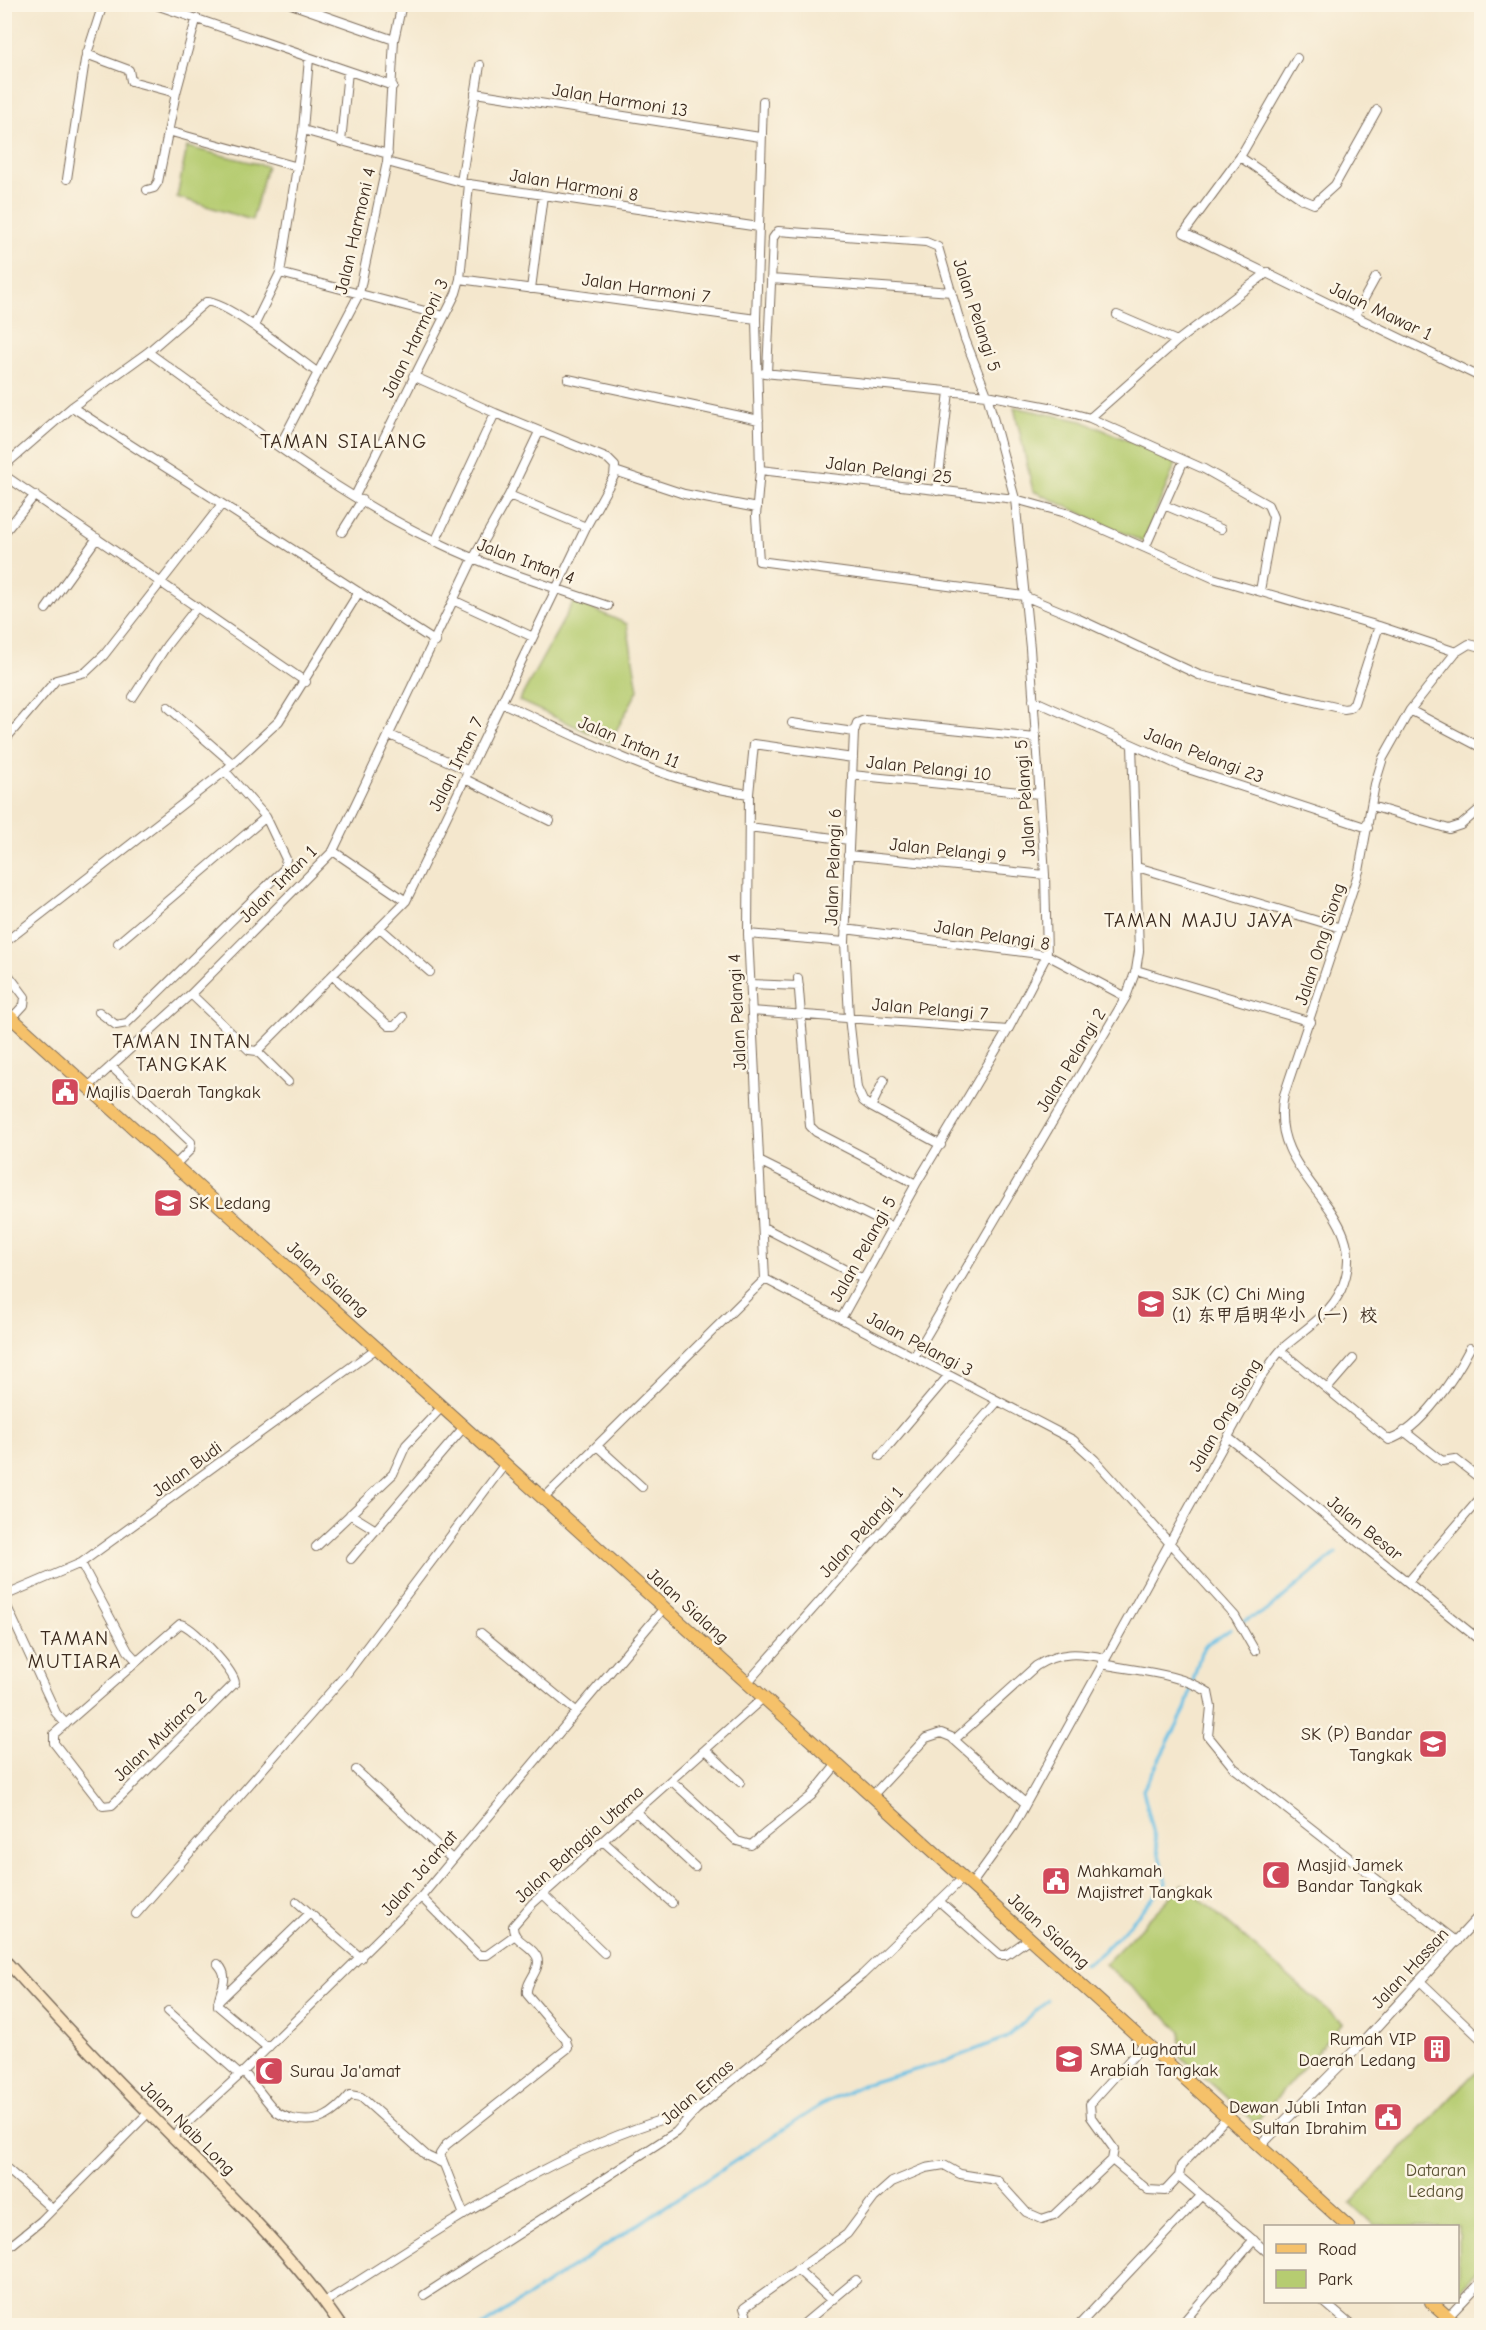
<svg xmlns="http://www.w3.org/2000/svg" width="1486" height="2330" font-family="'Comic Neue','LXGW WenKai TC',sans-serif">
<style>
.green{fill:#b6cc71;stroke:#787b48;stroke-width:1.5}
.lines{fill:none;stroke-linecap:round;stroke-linejoin:round}
.stream{stroke:#68c0e5;stroke-width:3}
.minor-casing{stroke:#7c6c5b;stroke-width:10}
.tertiary-casing{stroke:#7c6c5b;stroke-width:11}
.secondary-casing{stroke:#7c6c5b;stroke-width:13}
.primary-casing{stroke:#7c6c5b;stroke-width:14}
.minor{stroke:#fff;stroke-width:8}
.tertiary{stroke:#fff;stroke-width:9}
.secondary{stroke:#fbe6c4;stroke-width:10}
.primary{stroke:#f5c16b;stroke-width:12}
.labels{text-anchor:middle;stroke-width:5;stroke-linejoin:round;paint-order:stroke}
.street-label{font-size:18px;fill:#3b2a1e;stroke:#fcf5e5}
.poi-label{font-size:18px;fill:#3b2a1e;stroke:#fcf5e5;text-anchor:start}
.park-label{font-size:18px;fill:#5a5233;stroke:#fcf5e5}
.neighbourhood-label{font-size:20px;letter-spacing:1.5px;fill:#3b2a1e;stroke:#fcf5e5}
</style>
<rect width="100%" height="100%" fill="#fcf5e5"/>
<filter id="ink" filterUnits="userSpaceOnUse"><feTurbulence type="fractalNoise" baseFrequency=".0167" numOctaves="2"/><feDisplacementMap in="SourceGraphic" scale="12" xChannelSelector="R" yChannelSelector="G"/><feConvolveMatrix kernelMatrix="1 2 1 2 8 2 1 2 1" color-interpolation-filters="sRGB"/></filter>
<filter id="wash" filterUnits="userSpaceOnUse"><feTurbulence type="fractalNoise" baseFrequency=".008" numOctaves="4" result="noise"/><feDisplacementMap in="SourceGraphic" scale="24" xChannelSelector="R" yChannelSelector="G"/><feGaussianBlur stdDeviation="1.35" result="paint"/><feColorMatrix in="noise" values="0 0 0 0 0 0 0 0 0 0 0 0 0 0 0 0 0 1.4 0 .05"/><feComposite in="paint" operator="in"/></filter>
<g filter="url(#wash)">
<rect width="100%" height="100%" fill="#f4e7cd"/>
<!-- green -->
<path class="green" d="M 187,147 L 267,166 L 252,220 L 177,197 Z
M 1014,407 L 1082,421 L 1177,461 L 1143,542 L 1033,491 Z
M 574,601 L 627,624 L 638,690 L 610,742 L 519,701 Z
M 1183,1884 L 1342,2023 L 1255,2123 L 1179,2055 L 1181,2031 L 1105,1964 Z
M 1481,2066 L 1481,2267 L 1458,2292 L 1458,2226 L 1374,2226 L 1350,2204 Z"/>
<g class="lines">
<!-- stream -->
<path class="stream" d="M 1242,1622 L 1268,1610 L 1336,1553
M 1083,1964 C 1101,1961 1150,1900 1166,1883 L 1143,1790 L 1185,1710 L 1201,1652 L 1207,1644 L 1231,1629
M 482,2326 L 824,2103 L 862,2085 L 940,2063 L 1006,2038 L 1048,2000"/>
</g>
</g>
<g filter="url(#ink)">
<g class="lines">
<!-- minor casing -->
<g class="minor-casing">
<path id="minor" d="M 153,4 L 393,86
M 291,4 L 394,40
M 86,54 L 129,70 L 131,81 L 176,93
M 1297,58 L 1240,157 L 1184,233 L 1482,378
M 475,93 L 760,137
M 763,101 L 756,319 L 760,470 L 756,516 L 759,561 L 1024,596 L 1077,618 L 1199,675 L 1344,709 L 1350,708 L 1354,703 L 1379,626
M 303,130 L 388,154
M 168,131 L 298,167
M 341,142 L 348,71
M 1240,157 L 1302,199 L 1314,204 L 1335,185 L 1377,110
M 387,162 L 469,184 L 759,227
M 67,179 L 85,60 L 103,4
M 461,182 L 480,65
M 147,190 L 154,188 L 158,182 L 176,93 L 196,20
M 280,273 L 444,316
M 460,279 L 756,319
M 771,279 L 952,292
M 531,289 L 543,195
M 1117,315 L 1177,341
M 1355,315 L 1376,277
M 254,326 L 280,273 L 303,130 L 309,58
M 148,352 C 241,419 333,493 437,542 C 492,569 550,586 608,606
M 764,373 L 987,395 L 1049,407 L 1090,418 L 1204,469 L 1268,505 L 1273,517 L 1260,591
M 767,373 L 773,238 L 778,231 L 926,242 L 938,247 L 965,339 L 987,395 L 1015,499 L 1030,648 L 1045,875 L 1047,955 L 1008,1030 L 916,1184 L 841,1319
M 568,379 L 759,420
M 72,407 L 436,642
M 1090,418 L 1177,341 L 1268,272
M 539,432 L 509,495 L 586,527
M 279,447 L 359,294 L 387,162 L 394,40 L 402,4
M 4,466 L 72,407 L 148,352 L 206,302 C 224,299 300,360 318,373
M 760,470 L 1015,499 L 1066,513 L 1213,578 L 1379,626 L 1456,652
M 615,471 L 684,494 L 757,508
M 4,475 L 306,682
M 937,491 L 949,392
M 355,496 L 456,293 L 460,279 L 469,184
M 1164,505 L 1221,529
M 342,532 L 362,500
M 4,533 L 35,495
M 435,542 L 495,413
M 1145,548 L 1184,460
M 455,601 L 533,637
M 46,609 L 97,538
M 133,697 L 167,645 L 197,607
M 1033,700 L 1185,768 L 1368,828
M 502,703 C 582,738 661,783 749,794
M 168,707 L 232,763
M 1410,710 L 1482,748
M 792,723 L 854,732
M 390,735 L 469,771
M 4,741 L 56,680 L 86,672 L 104,655 L 222,504
M 852,775 L 1039,794
M 465,779 L 550,821
M 1371,806 L 1449,829 L 1461,825 L 1482,807
M 749,827 L 849,840
M 333,851 L 406,901
M 848,855 L 1045,875
M 1137,867 L 1341,928
M 380,928 L 430,972
M 845,929 L 1047,955 L 1126,997
M 748,934 L 845,942
M 4,943 L 225,771 L 279,721 L 359,592
M 118,943 L 266,817 L 225,771
M 4,969 L 25,997 L 24,1005 L 12,1018
M 1136,970 L 1311,1022
M 333,976 L 389,1026 L 395,1026 L 403,1017
M 798,978 L 810,1126 L 816,1132 L 916,1184
M 750,984 L 799,986
M 191,994 L 249,1050 L 257,1051 L 406,901 L 586,527 L 614,476 L 615,466 L 608,459 L 495,413 L 413,376
M 752,1011 L 1008,1030
M 99,1012 L 116,1025 L 127,1023 L 284,869 L 286,859 L 266,817
M 257,1051 L 288,1082
M 111,1066 L 191,1142 L 190,1150 L 175,1165
M 88,1087 L 191,994 L 333,851 L 473,559 L 509,495
M 871,1107 L 884,1080
M 941,1145 L 871,1107 L 863,1101 L 857,1088 L 849,1017 L 845,942 L 854,732 L 857,723 L 865,720 L 1036,738
M 759,1161 L 892,1227
M 763,1227 L 863,1279
M 765,1279 L 748,934 L 749,794 L 754,744 L 853,758
M 765,1279 L 1073,1440 L 1095,1460 L 1235,1616 L 1255,1651
M 1281,1351 L 1389,1440 C 1421,1430 1455,1377 1470,1348
M 914,1357 L 1126,997 L 1136,970 L 1139,951 L 1132,745
M 1327,1389 L 1353,1359
M 1404,1431 L 1442,1461 L 1455,1459 L 1482,1480
M 1229,1438 L 1482,1642
M 597,1446 L 642,1487
M 880,1456 L 948,1376
M 543,1499 L 765,1279
M 350,1514 L 376,1530
M 316,1547 L 393,1474 L 406,1445 L 442,1407
M 351,1559 L 464,1427
M 81,1563 L 128,1651 L 137,1661
M 1408,1582 L 1482,1496
M 4,1596 L 81,1563 L 377,1348
M 4,1600 L 56,1713 L 66,1724
M 180,1624 C 191,1624 235,1672 235,1683 L 112,1805 L 103,1806 L 54,1743 L 54,1734 Z
M 481,1633 L 576,1711
M 1102,1664 C 1136,1671 1179,1673 1208,1692 L 1211,1707 L 1208,1736 L 1234,1768 L 1457,1942
M 747,1683 L 998,1401
M 954,1740 L 1036,1666 C 1060,1651 1079,1653 1105,1658
M 706,1750 L 740,1782
M 356,1770 L 452,1859
M 672,1781 L 737,1841 L 751,1845 L 811,1796 L 837,1764
M 872,1796 L 926,1738 L 941,1733 L 951,1737 L 1025,1803
M 637,1813 L 695,1867
M 604,1842 L 672,1903
M 971,1885 L 1013,1827 L 1261,1377 C 1268,1368 1274,1357 1283,1348 C 1302,1331 1330,1315 1341,1290 C 1377,1209 1265,1181 1284,1095 L 1359,871 L 1375,784 L 1383,758 L 1410,710 L 1456,652 L 1469,644 L 1482,647
M 544,1895 L 604,1953
M 421,1897 L 479,1955 L 487,1955 L 515,1935
M 939,1901 L 1000,1955 L 1006,1955 L 1030,1938
M 297,1902 L 361,1958
M 136,1914 L 348,1672 L 505,1464
M 218,1964 C 232,1979 218,1990 218,2006 L 268,2048
M 1420,1981 L 1482,2040
M 218,2002 L 310,1913
M 168,2011 L 240,2075
M 243,2072 C 255,2084 263,2097 273,2108 C 278,2115 286,2117 293,2119 C 319,2125 334,2114 350,2095 L 361,2097 L 427,2156 L 442,2163
M 1227,2117 L 1181,2166 L 1179,2176 L 1266,2251
M 173,2136 L 243,2072 L 421,1897 L 664,1608
M 1112,2160 L 1148,2190 L 1165,2191 L 1179,2176
M 4,2166 L 52,2209
M 464,2215 L 440,2154 L 446,2145 L 568,2048 L 566,2040 L 527,1994 C 525,1981 542,1970 537,1957 C 531,1944 512,1941 513,1926 L 532,1904 L 763,1698
M 4,2251 L 41,2221 L 148,2113
M 797,2269 L 831,2300
M 424,2295 L 676,2132 L 696,2110 L 862,1975 L 963,1878
M 325,2302 C 442,2229 560,2144 695,2110
M 1324,2302 L 1352,2326
M 1448,2317 L 1482,2281
M 750,2326 L 744,2308 L 847,2234 L 874,2198 L 892,2182 L 926,2168 L 944,2165 L 960,2174 L 997,2180 L 1026,2212 L 1042,2219 L 1054,2215 L 1112,2160 L 1114,2149 L 1091,2117 L 1090,2104 L 1145,2043
M 801,2326 L 856,2280
M 1078,2326 L 1201,2196
M 1180,2326 L 1254,2240"/>
</g>
<!-- tertiary casing -->
<g class="tertiary-casing">
<path id="tertiary" d="M 1260,2146 L 1367,2038 L 1482,1913"/>
</g>
<!-- secondary casing -->
<g class="secondary-casing">
<path id="secondary" d="M 4,1959 C 51,2011 99,2063 148,2112 C 215,2181 287,2246 341,2326"/>
</g>
<!-- primary casing -->
<g class="primary-casing">
<path id="primary" d="M 4,1011 L 1348,2226
M 1431,2302 L 1458,2326"/>
</g>
<!-- minor -->
<use href="#minor" class="minor"/>
<!-- tertiary -->
<use href="#tertiary" class="tertiary"/>
<!-- secondary -->
<use href="#secondary" class="secondary"/>
<!-- primary -->
<use href="#primary" class="primary"/>
</g>
</g>
<!-- icons -->
<defs>
<g id="civic-square" transform="scale(1.5)"><rect x="-9" y="-9" width="18" height="18" rx="4" fill="#d1495b" stroke="#fcf5e5"/><path d="M-.6-6.5H3V-4.5H.6V-3L4-1V1h2V6H-6V1h2V-1L-.6-3ZM-1.2 2.5V6h2.4V2.5Z" fill="#fff"/></g>
<g id="school-square" transform="scale(1.5)"><rect x="-9" y="-9" width="18" height="18" rx="4" fill="#d1495b" stroke="#fcf5e5"/><path d="M0-5L7-2L0 1L-7-2ZM-4 1L0 2.5L4 1V4Q0 6-4 4Z" fill="#fff"/></g>
<g id="mosque-square" transform="scale(1.5)"><rect x="-9" y="-9" width="18" height="18" rx="4" fill="#d1495b" stroke="#fcf5e5"/><path d="M3.5-4.9A6 6 0 1 0 3.5 4.9A5 5 0 1 1 3.5-4.9Z" fill="#fff"/></g>
<g id="building-square" transform="scale(1.5)"><rect x="-9" y="-9" width="18" height="18" rx="4" fill="#d1495b" stroke="#fcf5e5"/><path d="M-4-6H4V6H1V3H-1V6H-4ZM-2.5-4.3h1.7v1.8h-1.7ZM.8-4.3h1.7v1.8H.8ZM-2.5-1h1.7V.8h-1.7ZM.8-1h1.7V.8H.8Z" fill="#fff"/></g>
</defs>
<g fill-rule="evenodd">
<use href="#civic-square" x="65" y="1092"/>
<use href="#school-square" x="168" y="1203"/>
<use href="#school-square" x="1151" y="1304"/>
<use href="#school-square" x="1433" y="1744"/>
<use href="#mosque-square" x="1276" y="1875"/>
<use href="#civic-square" x="1056" y="1881"/>
<use href="#building-square" x="1437" y="2049"/>
<use href="#school-square" x="1069" y="2059"/>
<use href="#mosque-square" x="269" y="2071"/>
<use href="#civic-square" x="1388" y="2117"/>
</g>
<g class="labels">
<!-- street labels -->
<g class="street-label">
<text transform="translate(620 100) rotate(9)" y="6">Jalan Harmoni 13</text>
<text transform="translate(574 185) rotate(9)" y="6">Jalan Harmoni 8</text>
<text transform="translate(355 231) rotate(-77)" y="6">Jalan Harmoni 4</text>
<text transform="translate(646 288) rotate(8)" y="6">Jalan Harmoni 7</text>
<text transform="translate(1381 311) rotate(26)" y="6">Jalan Mawar 1</text>
<text transform="translate(977 315) rotate(72)" y="6">Jalan Pelangi 5</text>
<text transform="translate(415 338) rotate(-64)" y="6">Jalan Harmoni 3</text>
<text transform="translate(889 470) rotate(7)" y="6">Jalan Pelangi 25</text>
<text transform="translate(526 561) rotate(20)" y="6">Jalan Intan 4</text>
<text transform="translate(629 742) rotate(23)" y="6">Jalan Intan 11</text>
<text transform="translate(1204 755) rotate(21)" y="6">Jalan Pelangi 23</text>
<text transform="translate(456 764) rotate(-64)" y="6">Jalan Intan 7</text>
<text transform="translate(929 768) rotate(6)" y="6">Jalan Pelangi 10</text>
<text transform="translate(1025 798) rotate(-94)" y="6">Jalan Pelangi 5</text>
<text transform="translate(948 850) rotate(6)" y="6">Jalan Pelangi 9</text>
<text transform="translate(833 867) rotate(-88)" y="6">Jalan Pelangi 6</text>
<text transform="translate(278 884) rotate(-45)" y="6">Jalan Intan 1</text>
<text transform="translate(992 935) rotate(9)" y="6">Jalan Pelangi 8</text>
<text transform="translate(1320 944) rotate(-72)" y="6">Jalan Ong Siong</text>
<text transform="translate(930 1009) rotate(5)" y="6">Jalan Pelangi 7</text>
<text transform="translate(737 1012) rotate(-93)" y="6">Jalan Pelangi 4</text>
<text transform="translate(1071 1060) rotate(-59)" y="6">Jalan Pelangi 2</text>
<text transform="translate(863 1249) rotate(-61)" y="6">Jalan Pelangi 5</text>
<text transform="translate(328 1279) rotate(42)" y="6">Jalan Sialang</text>
<text transform="translate(920 1344) rotate(28)" y="6">Jalan Pelangi 3</text>
<text transform="translate(1225 1415) rotate(-60)" y="6">Jalan Ong Siong</text>
<text transform="translate(187 1469) rotate(-36)" y="6">Jalan Budi</text>
<text transform="translate(1365 1528) rotate(39)" y="6">Jalan Besar</text>
<text transform="translate(861 1532) rotate(-48)" y="6">Jalan Pelangi 1</text>
<text transform="translate(688 1606) rotate(42)" y="6">Jalan Sialang</text>
<text transform="translate(160 1736) rotate(-44)" y="6">Jalan Mutiara 2</text>
<text transform="translate(579 1844) rotate(-42)" y="6">Jalan Bahagia Utama</text>
<text transform="translate(419 1873) rotate(-49)" y="6">Jalan Ja'amat</text>
<text transform="translate(1049 1931) rotate(42)" y="6">Jalan Sialang</text>
<text transform="translate(1410 1968) rotate(-47)" y="6">Jalan Hassan</text>
<text transform="translate(697 2092) rotate(-41)" y="6">Jalan Emas</text>
<text transform="translate(188 2128) rotate(45)" y="6">Jalan Naib Long</text>
</g>
<!-- poi labels -->
<g class="poi-label">
<text x="86" y="1098">Majlis Daerah Tangkak</text>
<text x="189" y="1209">SK Ledang</text>
<text x="1172" y="1300">SJK (C) Chi Ming<tspan x="1172" dy="21">(1) 东甲启明华小（一）校</tspan></text>
<text x="1412" y="1740" text-anchor="end">SK (P) Bandar<tspan x="1412" dy="21">Tangkak</tspan></text>
<text x="1297" y="1871">Masjid Jamek<tspan x="1297" dy="21">Bandar Tangkak</tspan></text>
<text x="1077" y="1877">Mahkamah<tspan x="1077" dy="21">Majistret Tangkak</tspan></text>
<text x="1416" y="2045" text-anchor="end">Rumah VIP<tspan x="1416" dy="21">Daerah Ledang</tspan></text>
<text x="1090" y="2055">SMA Lughatul<tspan x="1090" dy="21">Arabiah Tangkak</tspan></text>
<text x="290" y="2077">Surau Ja'amat</text>
<text x="1367" y="2113" text-anchor="end">Dewan Jubli Intan<tspan x="1367" dy="21">Sultan Ibrahim</tspan></text>
</g>
<!-- park labels -->
<g class="park-label">
<text x="1436" y="2176">Dataran<tspan x="1436" dy="21">Ledang</tspan></text>
</g>
<!-- neighbourhood labels -->
<g class="neighbourhood-label">
<text x="344" y="448">TAMAN SIALANG</text>
<text x="1199" y="927">TAMAN MAJU JAYA</text>
<text x="182" y="1048">TAMAN INTAN<tspan x="182" dy="23">TANGKAK</tspan></text>
<text x="75" y="1645">TAMAN<tspan x="75" dy="23">MUTIARA</tspan></text>
</g>
</g>
<!-- margin -->
<rect width="1486" height="2330" fill="none" stroke="#fcf5e5" stroke-width="24"/>
<!-- legend -->
<rect x="1264" y="2225" width="195" height="78" fill="#fcf5e5" stroke="#afa495" stroke-width="1.5"/>
<rect x="1276" y="2244" width="30" height="9" fill="#f5c16b" stroke="#afa495" stroke-width="1.5"/>
<text x="1318" y="2255" font-size="18" fill="#3b2a1e">Road</text>
<rect x="1276" y="2270" width="30" height="18" fill="#b6cc71" stroke="#afa495" stroke-width="1.5"/>
<text x="1318" y="2285" font-size="18" fill="#3b2a1e">Park</text>
</svg>
